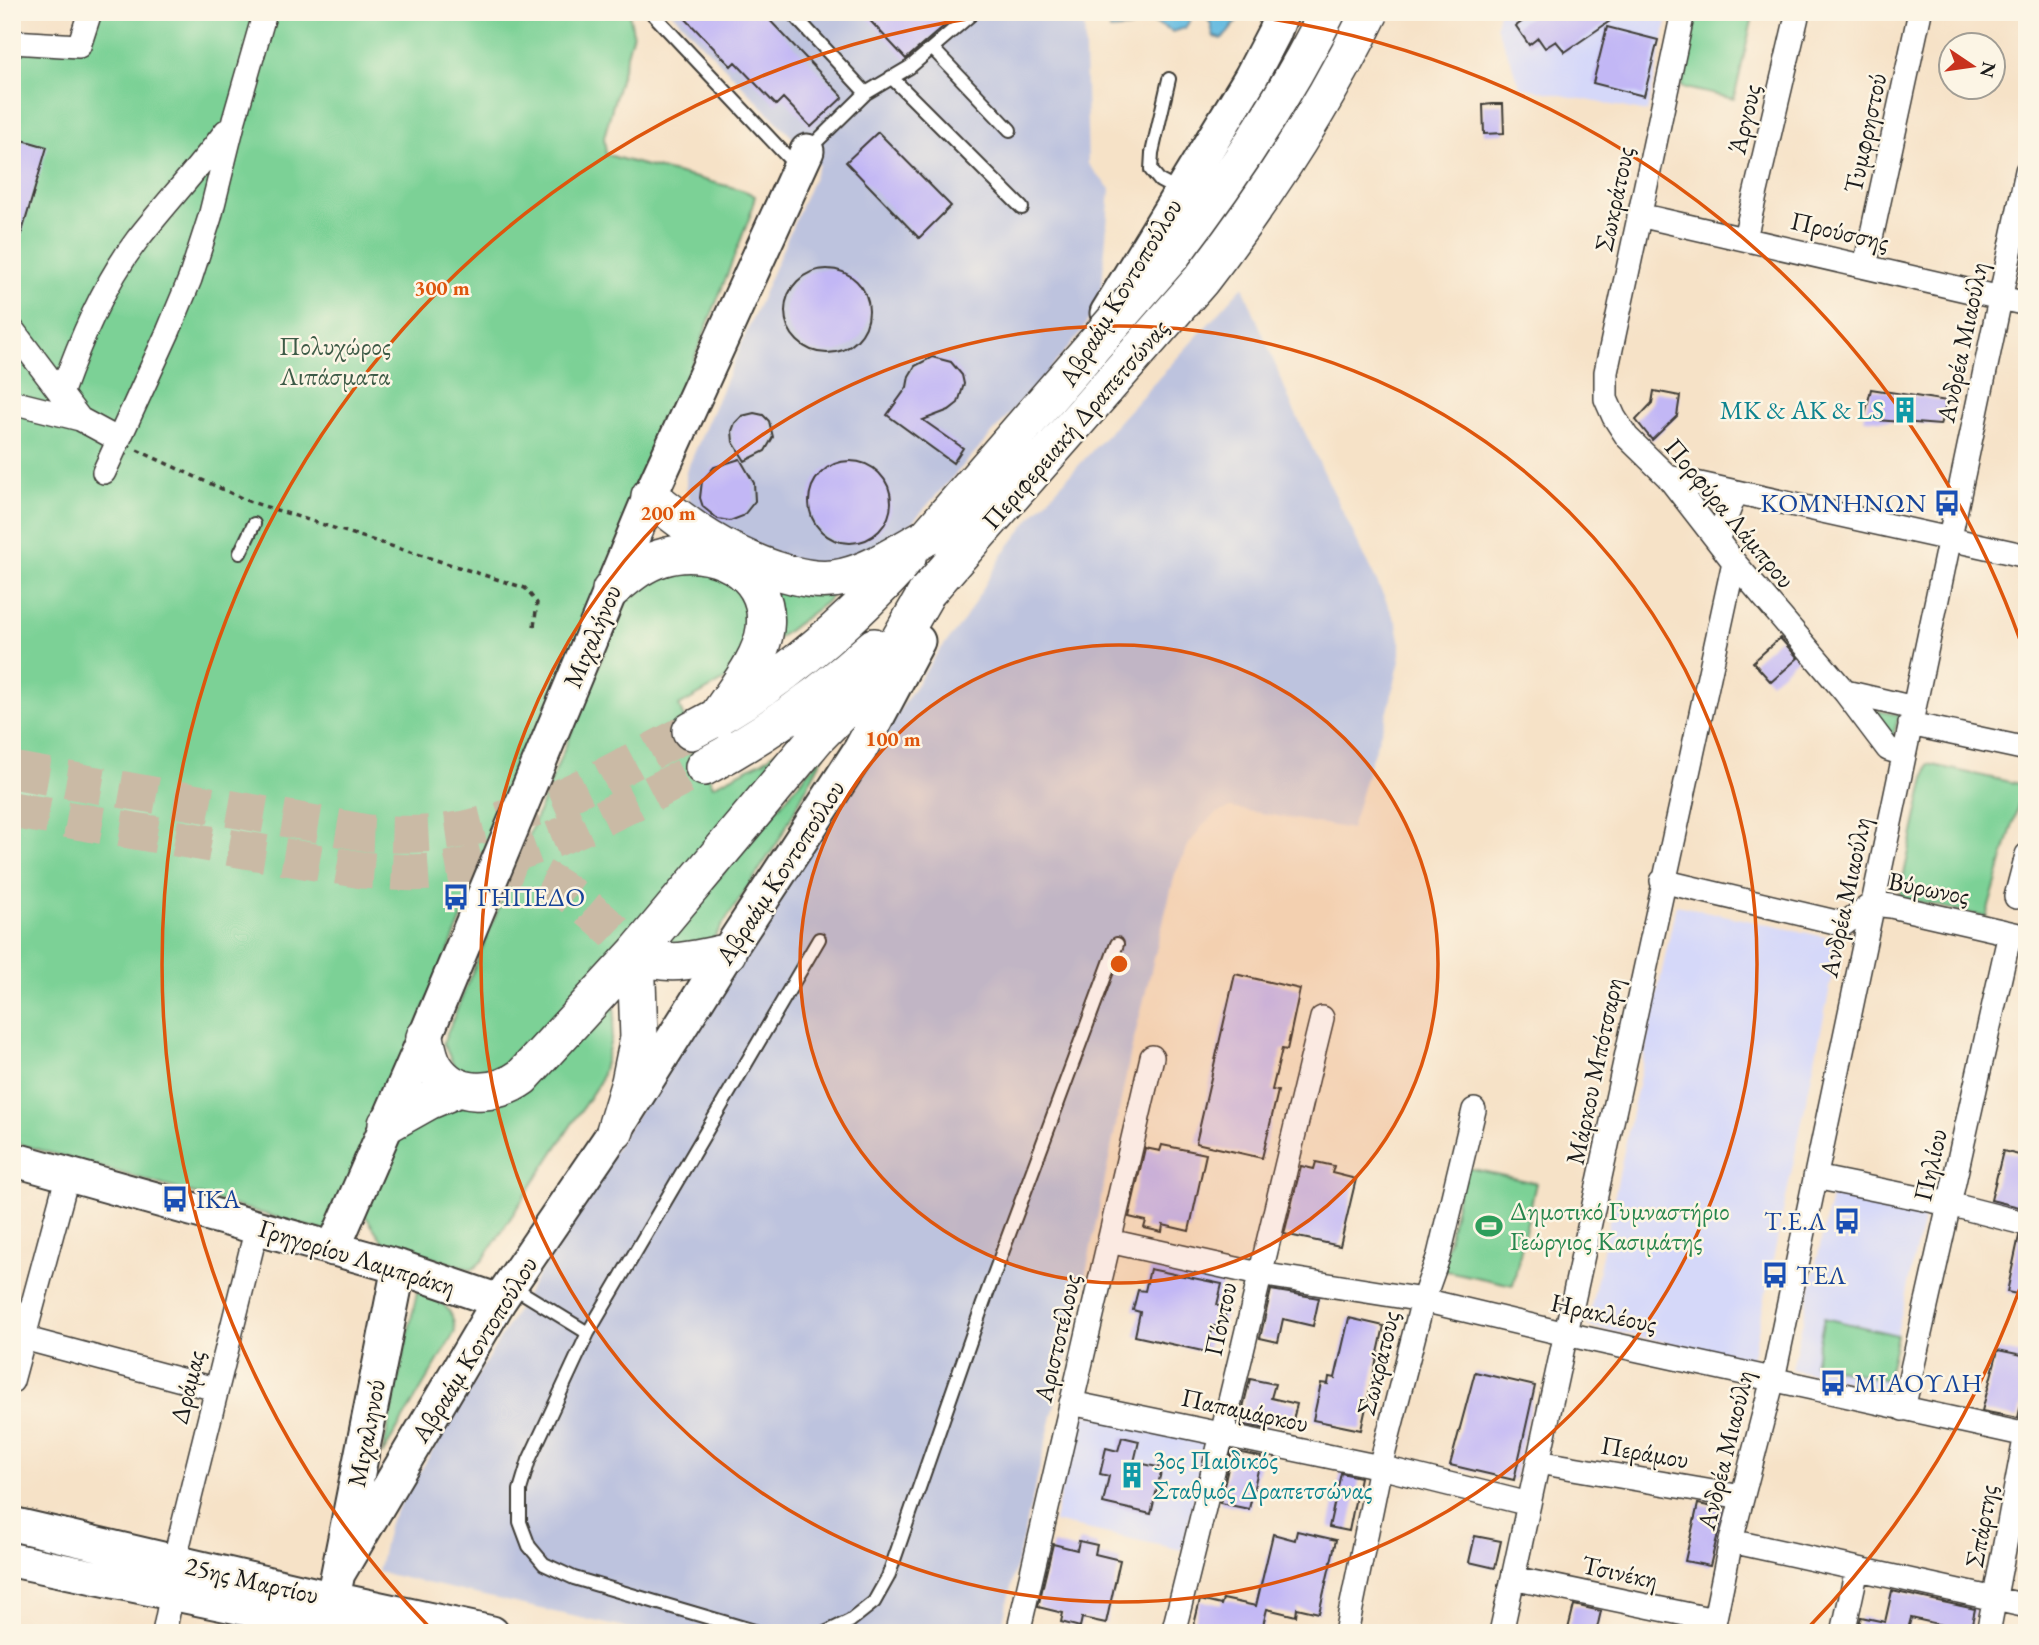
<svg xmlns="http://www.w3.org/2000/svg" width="2039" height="1645" font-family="'EB Garamond',serif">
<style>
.built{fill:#d5d8f9}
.industrial{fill:#bdc3de}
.green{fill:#7bd196;stroke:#4c7659;stroke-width:2}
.water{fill:#62bae0;stroke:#3f6b7e;stroke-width:2}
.building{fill:#c2b7f5}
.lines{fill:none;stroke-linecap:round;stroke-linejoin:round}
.primary-tunnel{stroke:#cabaa5;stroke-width:37;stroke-dasharray:37 18;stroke-linecap:butt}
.lane-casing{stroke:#3d3a36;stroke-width:16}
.street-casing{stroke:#3d3a36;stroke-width:26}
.secondary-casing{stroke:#3d3a36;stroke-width:37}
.primary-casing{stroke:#3d3a36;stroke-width:40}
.path{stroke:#3d3a36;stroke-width:3.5;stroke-dasharray:5 5;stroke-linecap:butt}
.lane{stroke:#fff;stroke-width:12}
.street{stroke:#fff;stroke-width:23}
.secondary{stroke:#fff;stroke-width:33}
.primary{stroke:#fff;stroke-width:37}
.primary-bridge-casing{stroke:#3d3a36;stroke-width:40;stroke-linecap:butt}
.primary-bridge{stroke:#fff;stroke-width:37}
.ring{fill:none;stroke:#de560d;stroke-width:3.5}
.labels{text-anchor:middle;stroke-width:5;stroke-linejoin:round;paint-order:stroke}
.street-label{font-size:26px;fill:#1c1c1c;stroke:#fcf5e5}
.park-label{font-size:26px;fill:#3d5b47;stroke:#fcf5e5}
.culture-label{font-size:26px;fill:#0d838f;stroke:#fcf5e5;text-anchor:end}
.transit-label{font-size:26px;fill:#164399;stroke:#fcf5e5;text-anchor:start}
.leisure-label{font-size:26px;fill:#27864d;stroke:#fcf5e5;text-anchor:start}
.centre{fill:#de560d;stroke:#fcf5e5;stroke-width:3.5}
.ring-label{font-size:21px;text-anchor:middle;font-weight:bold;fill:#de560d;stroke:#fcf5e5;stroke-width:5;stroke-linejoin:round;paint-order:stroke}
</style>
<rect width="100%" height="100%" fill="#fcf5e5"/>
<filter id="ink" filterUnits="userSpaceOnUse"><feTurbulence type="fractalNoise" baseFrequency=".0143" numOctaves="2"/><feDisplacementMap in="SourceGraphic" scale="14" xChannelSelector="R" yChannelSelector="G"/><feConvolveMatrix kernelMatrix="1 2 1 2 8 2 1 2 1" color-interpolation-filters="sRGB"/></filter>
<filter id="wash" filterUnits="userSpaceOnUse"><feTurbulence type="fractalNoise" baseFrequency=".00686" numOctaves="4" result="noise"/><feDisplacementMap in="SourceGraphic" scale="28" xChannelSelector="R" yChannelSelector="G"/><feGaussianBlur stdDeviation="1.57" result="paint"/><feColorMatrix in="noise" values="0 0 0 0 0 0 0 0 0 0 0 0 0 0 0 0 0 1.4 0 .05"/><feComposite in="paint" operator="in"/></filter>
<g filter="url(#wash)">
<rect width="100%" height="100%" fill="#f6e2c7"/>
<!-- built -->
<path class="built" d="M 1499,12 L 1669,12 L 1647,112 L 1521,87 L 1496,26 Z
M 1676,905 L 1840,940 L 1752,1360 L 1587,1326 Z
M 1833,1189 L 1925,1210 L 1884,1390 L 1792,1369 Z
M 1079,1412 L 1207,1441 L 1182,1550 L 1054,1522 Z"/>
<!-- industrial -->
<path class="industrial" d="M 671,12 L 1084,12 L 1088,164 L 1110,189 L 1102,285 L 1093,312 L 1080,334 L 1045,375 L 905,530 L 852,565 L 796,563 L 702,519 L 691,504 L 686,488 L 686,472 L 819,165 Z
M 1243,286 L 1293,408 L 1397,624 L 1400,639 L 1400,660 L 1388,711 L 1370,763 L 1351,829 L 1231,808 L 1218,813 L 1205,823 L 1189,844 L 1175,874 L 1131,1051 L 1083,1287 L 1000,1633 L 647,1633 L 378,1572 L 389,1523 L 605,1164 L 838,803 L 936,655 L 963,622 L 1005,551 L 1035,513 Z"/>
<!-- green -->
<path class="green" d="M 85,12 L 629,12 L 633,33 L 604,137 L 606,154 C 643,167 681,173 719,184 C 731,187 745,189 755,196 L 750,216 L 686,380 L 331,1233 L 12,1142 L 12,42 L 76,40 Z
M 1698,12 L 1754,12 L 1734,99 L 1681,87 Z
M 713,568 L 741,591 L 755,622 L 732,676 L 679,706 L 713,786 L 763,761 L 807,729 L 517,1073 L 458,1074 L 443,1043 L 629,592 L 653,571 Z
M 846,582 L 825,603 L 766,647 L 772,583 Z
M 1874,710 L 1899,715 L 1893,737 L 1872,711 Z
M 826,751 L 778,842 L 709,945 L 661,946 Z
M 1928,764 L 2024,785 L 1986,917 L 1899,897 Z
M 614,999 L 615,1017 L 611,1040 L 600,1081 L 483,1260 L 472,1270 L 383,1242 L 360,1208 L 388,1139 L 470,1099 Z
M 1464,1167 L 1536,1183 L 1513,1285 L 1442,1270 Z
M 417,1292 C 440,1300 454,1306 455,1332 L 382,1455 Z
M 1824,1318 L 1897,1335 L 1887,1380 L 1814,1364 Z"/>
<!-- water -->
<path class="water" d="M 1109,12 L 1191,12 L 1191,19 L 1185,28 L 1173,32 L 1151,21 L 1140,22 L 1130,28 L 1110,30 Z
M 1201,12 L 1245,12 C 1234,20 1233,31 1221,39 L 1214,37 L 1210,22 Z"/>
<g id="blocks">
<!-- building -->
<path class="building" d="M 679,12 L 762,12 L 843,97 L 811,127 L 783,98 L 776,105 L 735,62 L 731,66 Z
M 862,12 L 960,12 L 906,59 Z
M 1536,12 L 1623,12 L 1565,52 L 1556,41 L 1545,48 L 1538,38 L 1529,45 L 1516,26 Z
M 1607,27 L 1658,40 L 1644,96 L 1593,83 Z
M 1493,104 L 1503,104 L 1504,133 L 1484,134 L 1483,105 Z
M 878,132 L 951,206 L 919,238 L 846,162 Z
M 12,137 L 47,147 L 17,249 L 12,248 Z
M785 311a42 42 0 1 1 84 0a42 42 0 1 1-84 0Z
M 932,357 L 951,362 L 962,375 L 964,384 L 958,403 L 949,410 L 923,420 L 963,448 L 953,463 L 887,415 L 907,387 L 909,376 L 915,366 Z
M 1871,389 L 1947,401 L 1940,425 L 1864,419 Z
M 1654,391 L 1680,396 L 1677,416 L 1652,440 L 1636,420 L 1652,403 Z
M 754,413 L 763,415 L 769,421 L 773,437 L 765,451 L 745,461 L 733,442 L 732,431 L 735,423 L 742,416 Z
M 740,459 L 754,483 L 755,501 L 743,516 L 730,521 L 718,519 L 703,507 L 700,498 L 702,481 L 714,467 Z
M809 502a41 41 0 1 1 82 0a41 41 0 1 1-82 0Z
M 1780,638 L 1798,658 L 1771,682 L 1753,662 Z
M 1235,974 L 1300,989 L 1287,1050 L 1282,1049 L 1272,1090 L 1278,1091 L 1262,1158 L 1196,1143 Z
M 1162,1145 L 1206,1154 L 1189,1231 L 1163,1225 L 1162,1232 L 1144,1228 L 1146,1221 L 1129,1217 L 1145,1148 L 1160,1151 Z
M 2003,1151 L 2027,1157 L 2027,1209 L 1991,1200 Z
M 1316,1162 L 1334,1166 L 1332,1173 L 1356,1179 L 1340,1246 L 1284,1234 L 1301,1166 L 1314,1169 Z
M 2019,1236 L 2027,1238 L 2027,1296 L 2007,1292 Z
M 1150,1269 L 1222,1284 L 1217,1305 L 1227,1307 L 1222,1328 L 1213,1326 L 1207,1352 L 1135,1336 L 1140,1312 L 1133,1310 L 1138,1290 L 1145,1291 Z
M 1271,1290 L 1319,1298 L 1313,1326 L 1283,1319 L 1278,1342 L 1260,1338 Z
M 1349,1318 L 1384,1326 L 1361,1430 L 1313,1420 L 1321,1383 L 1328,1384 L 1329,1377 L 1335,1378 Z
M 1998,1350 L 2027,1356 L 2027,1377 L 2018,1418 L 1982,1411 Z
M 1475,1372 L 1535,1386 L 1514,1480 L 1450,1465 Z
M 1250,1379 L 1275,1384 L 1271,1398 L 1297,1404 L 1292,1424 L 1269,1419 L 1267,1429 L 1239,1424 Z
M 1122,1437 L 1139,1441 L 1134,1462 L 1162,1468 L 1151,1514 L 1103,1503 L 1109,1476 L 1100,1474 L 1106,1448 L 1118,1451 Z
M 1232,1451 L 1261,1457 L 1249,1509 L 1220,1503 Z
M 1341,1473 L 1360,1477 L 1349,1531 L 1329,1527 Z
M 1698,1504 L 1724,1509 L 1710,1566 L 1685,1561 Z
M 1297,1531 L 1336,1540 L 1319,1613 L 1297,1608 L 1296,1616 L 1267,1609 L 1261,1633 L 1192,1633 L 1200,1600 L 1221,1605 L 1223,1599 L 1256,1606 L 1273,1534 L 1295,1540 Z
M 1475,1536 L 1501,1541 L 1495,1568 L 1469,1562 Z
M 1079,1541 L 1097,1545 L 1095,1554 L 1120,1560 L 1106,1623 L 1082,1618 L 1080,1627 L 1061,1622 L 1063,1613 L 1038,1607 L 1053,1544 L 1077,1550 Z
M 1892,1591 L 1975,1609 L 1970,1633 L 1945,1633 L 1947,1626 L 1911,1618 L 1907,1633 L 1857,1633 L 1861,1617 L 1885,1622 Z
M 1574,1605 L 1601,1611 L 1596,1633 L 1567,1633 Z"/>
</g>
</g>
<g filter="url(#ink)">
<use href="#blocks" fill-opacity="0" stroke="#3d3a36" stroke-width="2"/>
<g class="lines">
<!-- primary-tunnel -->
<path class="primary-tunnel" d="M 12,770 L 368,833 C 391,834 414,835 437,833 C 528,824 611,771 691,731
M 12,810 L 362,870 C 390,872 420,875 448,870 C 544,853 618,810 704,767
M 490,860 C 553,872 591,909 636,953"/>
<!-- lane casing -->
<g class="lane-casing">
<path id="lane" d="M 651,12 L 796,166
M 791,12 L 866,93
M 933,49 L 1010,130
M 891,77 L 1022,208
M 1169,79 L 1152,153 L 1151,170 L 1160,181 L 1179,191
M 807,151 L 866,93 L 910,67 L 974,12
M 240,553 L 254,524
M 510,1285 L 588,1333 L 819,939
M 588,1333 L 529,1460 L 520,1490 L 520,1522 L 529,1546 L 544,1564 L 574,1578 L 761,1633
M 825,1633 L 850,1621 L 874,1602 L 888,1577 L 983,1304 L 1117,944"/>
</g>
<!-- street casing -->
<g class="street-casing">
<path id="street" d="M 1683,12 L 1606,372 L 1606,399 L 1614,417 L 1627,437 L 1668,477 L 1734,562 L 1845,692 L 1888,749 L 1904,754
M 12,42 L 79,46 L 90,12
M 1639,215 L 2027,304
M 1745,238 L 1798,12
M 1865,266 L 1920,12
M 12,329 L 80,419
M 61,394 C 80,341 103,285 137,240 C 166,203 198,169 226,131
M 12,402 L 80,419 L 117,439
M 104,472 L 168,332 L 190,279 L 210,217 L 234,120 L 265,12
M 1668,477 L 2027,556
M 1717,540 L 1736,492
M 1845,692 L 1914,708
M 1910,724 L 2027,749
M 1662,881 L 1844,924 L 1872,904 L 1891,906 L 2027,937
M 2016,897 L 2027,855
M 1815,1177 L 1949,1204 L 2027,1224
M 1109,1241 L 1259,1274 L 1423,1300 L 1566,1334 L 2027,1435
M 23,1338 L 215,1389
M 12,1381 L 68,1174
M 1071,1403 L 1380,1467 L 1529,1504
M 1903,1409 L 2010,933
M 1538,1462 L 1742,1497
M 1731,1541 L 2027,1606
M 174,1562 L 257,1227
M 1513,1578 L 1714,1620
M 164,1633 L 172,1593
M 1018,1633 L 1152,1057
M 1173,1633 C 1225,1428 1272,1222 1322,1018
M 1346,1633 L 1380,1467 L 1423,1300 L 1439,1255 L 1474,1110
M 1501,1633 C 1579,1276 1654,918 1734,562
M 1712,1633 L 1731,1541 L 1773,1379 L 2027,171
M 1843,1633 L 1857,1569
M 1988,1633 L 2027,1429"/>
</g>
<!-- secondary casing -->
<g class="secondary-casing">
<path id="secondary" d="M 1107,313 L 1251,77 L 1274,33 L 1282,12
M 12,1159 L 399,1267 L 499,1301
M 333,1249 L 425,1037 L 650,496 L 807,151
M 12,1524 L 334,1599 L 492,1633
M 12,1560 L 363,1633
M 339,1572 L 499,1301 L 615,1131 L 727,953 L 860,750 L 918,641
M 326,1633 L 399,1267"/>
</g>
<!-- primary casing -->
<g class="primary-casing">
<path id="primary" d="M 1172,255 C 1232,179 1285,99 1328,12
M 650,496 C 692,530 723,552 775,570 C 797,577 821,583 844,577 C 874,570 900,551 927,537
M 611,590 C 627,577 641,564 661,558 C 710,542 772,570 765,629 C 761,661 733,692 716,719
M 691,731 C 774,689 845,627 907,559
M 704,767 C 767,734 822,694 874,647
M 425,1037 C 427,1047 429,1059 435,1068 C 455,1099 496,1096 522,1077 L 636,953 L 816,738 L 881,672 L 927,592
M 387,1124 L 428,1101 L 459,1088
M 615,1131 L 630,1082 L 639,1038 L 636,953 C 670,969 691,959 727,953"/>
</g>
<!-- path -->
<path class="path" d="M 137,450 L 248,501 L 525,588 L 537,603 L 534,627"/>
<!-- lane -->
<use href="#lane" class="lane"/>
<!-- street -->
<use href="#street" class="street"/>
<!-- secondary -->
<use href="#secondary" class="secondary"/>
<!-- primary -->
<use href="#primary" class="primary"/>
<!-- primary-bridge casing -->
<g class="primary-bridge-casing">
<path id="primary-bridge" d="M 927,537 L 1172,255
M 927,592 L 1201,280 C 1266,196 1323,108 1370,12"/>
</g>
<!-- primary-bridge -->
<use href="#primary-bridge" class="primary-bridge"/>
</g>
</g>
<!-- distance rings -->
<circle cx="1119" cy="964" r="319" fill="#de560d" fill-opacity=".12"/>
<g class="ring">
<circle cx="1119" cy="964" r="319"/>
<circle cx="1119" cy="964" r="638"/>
<path d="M2027 1268A957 957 0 0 1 1807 1629M431 1629A957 957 0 0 1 1011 13M1227 13A957 957 0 0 1 2027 660"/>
</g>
<!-- icons -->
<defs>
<g id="building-bare" transform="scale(2.1)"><path d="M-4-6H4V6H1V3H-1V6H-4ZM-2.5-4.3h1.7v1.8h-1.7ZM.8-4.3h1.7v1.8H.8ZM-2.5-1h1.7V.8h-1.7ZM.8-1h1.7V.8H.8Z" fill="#0f9aa8" stroke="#fcf5e5" stroke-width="2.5" paint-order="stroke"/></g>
<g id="bus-bare" transform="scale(2.1)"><path d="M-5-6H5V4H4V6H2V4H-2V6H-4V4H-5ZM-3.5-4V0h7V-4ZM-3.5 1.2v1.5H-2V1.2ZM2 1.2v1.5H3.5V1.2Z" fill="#1a4fb4" stroke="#fcf5e5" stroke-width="2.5" paint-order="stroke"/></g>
<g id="stadium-bare" transform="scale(2.1)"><path d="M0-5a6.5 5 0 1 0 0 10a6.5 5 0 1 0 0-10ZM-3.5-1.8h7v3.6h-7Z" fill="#2e9e5b" stroke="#fcf5e5" stroke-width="2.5" paint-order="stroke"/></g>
</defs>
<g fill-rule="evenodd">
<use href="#building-bare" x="1905" y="410"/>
<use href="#bus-bare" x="1947" y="503"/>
<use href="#bus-bare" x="456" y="897"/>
<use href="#bus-bare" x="175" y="1199"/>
<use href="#bus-bare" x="1847" y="1221"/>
<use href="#stadium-bare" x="1489" y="1226"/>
<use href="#bus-bare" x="1775" y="1275"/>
<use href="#bus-bare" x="1833" y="1383"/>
<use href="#building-bare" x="1132" y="1475"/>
</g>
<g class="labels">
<!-- street labels -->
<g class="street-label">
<text transform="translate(1744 119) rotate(-77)" y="9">Άργους</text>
<text transform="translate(1865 133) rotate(-78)" y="9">Τυμφρηστού</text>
<text transform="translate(1614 199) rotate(-78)" y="9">Σωκράτους</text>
<text transform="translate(1840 231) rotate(13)" y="9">Προύσσης</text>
<text transform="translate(1120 292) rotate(-59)" y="9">Αβραάμ Κοντοπούλου</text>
<text transform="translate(1962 342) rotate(-78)" y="9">Ανδρέα Μιαούλη</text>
<text transform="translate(1075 424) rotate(-49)" y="9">Περιφερειακή Δραπετσώνας</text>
<text transform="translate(1730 513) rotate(50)" y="9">Πορφύρα Λάμπρου</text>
<text transform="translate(592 636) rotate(-67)" y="9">Μιχαλήνου</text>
<text transform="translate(780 872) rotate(-57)" y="9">Αβραάμ Κοντοπούλου</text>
<text transform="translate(1929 888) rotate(11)" y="9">Βύρωνος</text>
<text transform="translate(1845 897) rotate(-78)" y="9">Ανδρέα Μιαούλη</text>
<text transform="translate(1594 1071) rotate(-78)" y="9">Μάρκου Μπότσαρη</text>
<text transform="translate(1930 1165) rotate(-77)" y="9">Πηλίου</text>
<text transform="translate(357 1257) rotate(17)" y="9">Γρηγορίου Λαμπράκη</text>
<text transform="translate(1604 1313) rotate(12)" y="9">Ηρακλέους</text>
<text transform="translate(1220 1319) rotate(-78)" y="9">Πόντου</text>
<text transform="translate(1057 1338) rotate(-77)" y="9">Αριστοτέλους</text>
<text transform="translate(474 1349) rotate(-58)" y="9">Αβραάμ Κοντοπούλου</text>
<text transform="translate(1378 1363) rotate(-76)" y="9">Σωκράτους</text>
<text transform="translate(187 1387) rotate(-76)" y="9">Δράμας</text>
<text transform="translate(1245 1410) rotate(12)" y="9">Παπαμάρκου</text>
<text transform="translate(366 1433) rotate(-79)" y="9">Μιχαληνού</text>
<text transform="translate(1725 1450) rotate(-76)" y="9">Ανδρέα Μιαούλη</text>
<text transform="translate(1645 1452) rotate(10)" y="9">Περάμου</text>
<text transform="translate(1981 1526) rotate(-80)" y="9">Σπάρτης</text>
<text transform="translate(1620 1572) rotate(12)" y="9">Τσινέκη</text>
<text transform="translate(252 1580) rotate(13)" y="9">25ης Μαρτίου</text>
</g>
<!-- park labels -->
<g class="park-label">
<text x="335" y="355">Πολυχώρος<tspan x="335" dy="30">Λιπάσματα</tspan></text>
</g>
<!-- culture labels -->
<g class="culture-label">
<text x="1884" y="419">MK &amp; AK &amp; LS</text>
<text x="1153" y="1469" text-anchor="start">3ος Παιδικός<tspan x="1153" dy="30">Σταθμός Δραπετσώνας</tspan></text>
</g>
<!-- transit labels -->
<g class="transit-label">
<text x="1926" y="512" text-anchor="end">ΚΟΜΝΗΝΩΝ</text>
<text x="477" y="906">ΓΗΠΕΔΟ</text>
<text x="196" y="1208">ΙΚΑ</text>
<text x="1826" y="1230" text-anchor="end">Τ.Ε.Λ</text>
<text x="1796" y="1284">ΤΕΛ</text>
<text x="1854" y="1392">ΜΙΑΟΥΛΗ</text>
</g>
<!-- leisure labels -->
<g class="leisure-label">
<text x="1510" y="1220">Δημοτικό Γυμναστήριο<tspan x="1510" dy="30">Γεώργιος Κασιμάτης</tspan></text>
</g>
</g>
<circle cx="1119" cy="964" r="10" class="centre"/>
<g class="ring-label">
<text x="442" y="295">300 m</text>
<text x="668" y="520">200 m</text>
<text x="893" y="746">100 m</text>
</g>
<!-- margin -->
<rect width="2039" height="1645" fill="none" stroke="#fcf5e5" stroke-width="42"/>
<!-- north arrow -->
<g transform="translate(1972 66) rotate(103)"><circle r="33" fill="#fcf5e5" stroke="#a29e95" stroke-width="2"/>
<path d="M0-5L12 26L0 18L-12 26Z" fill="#c8321e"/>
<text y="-10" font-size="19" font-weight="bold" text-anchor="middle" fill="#1c1c1c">N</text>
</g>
</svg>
